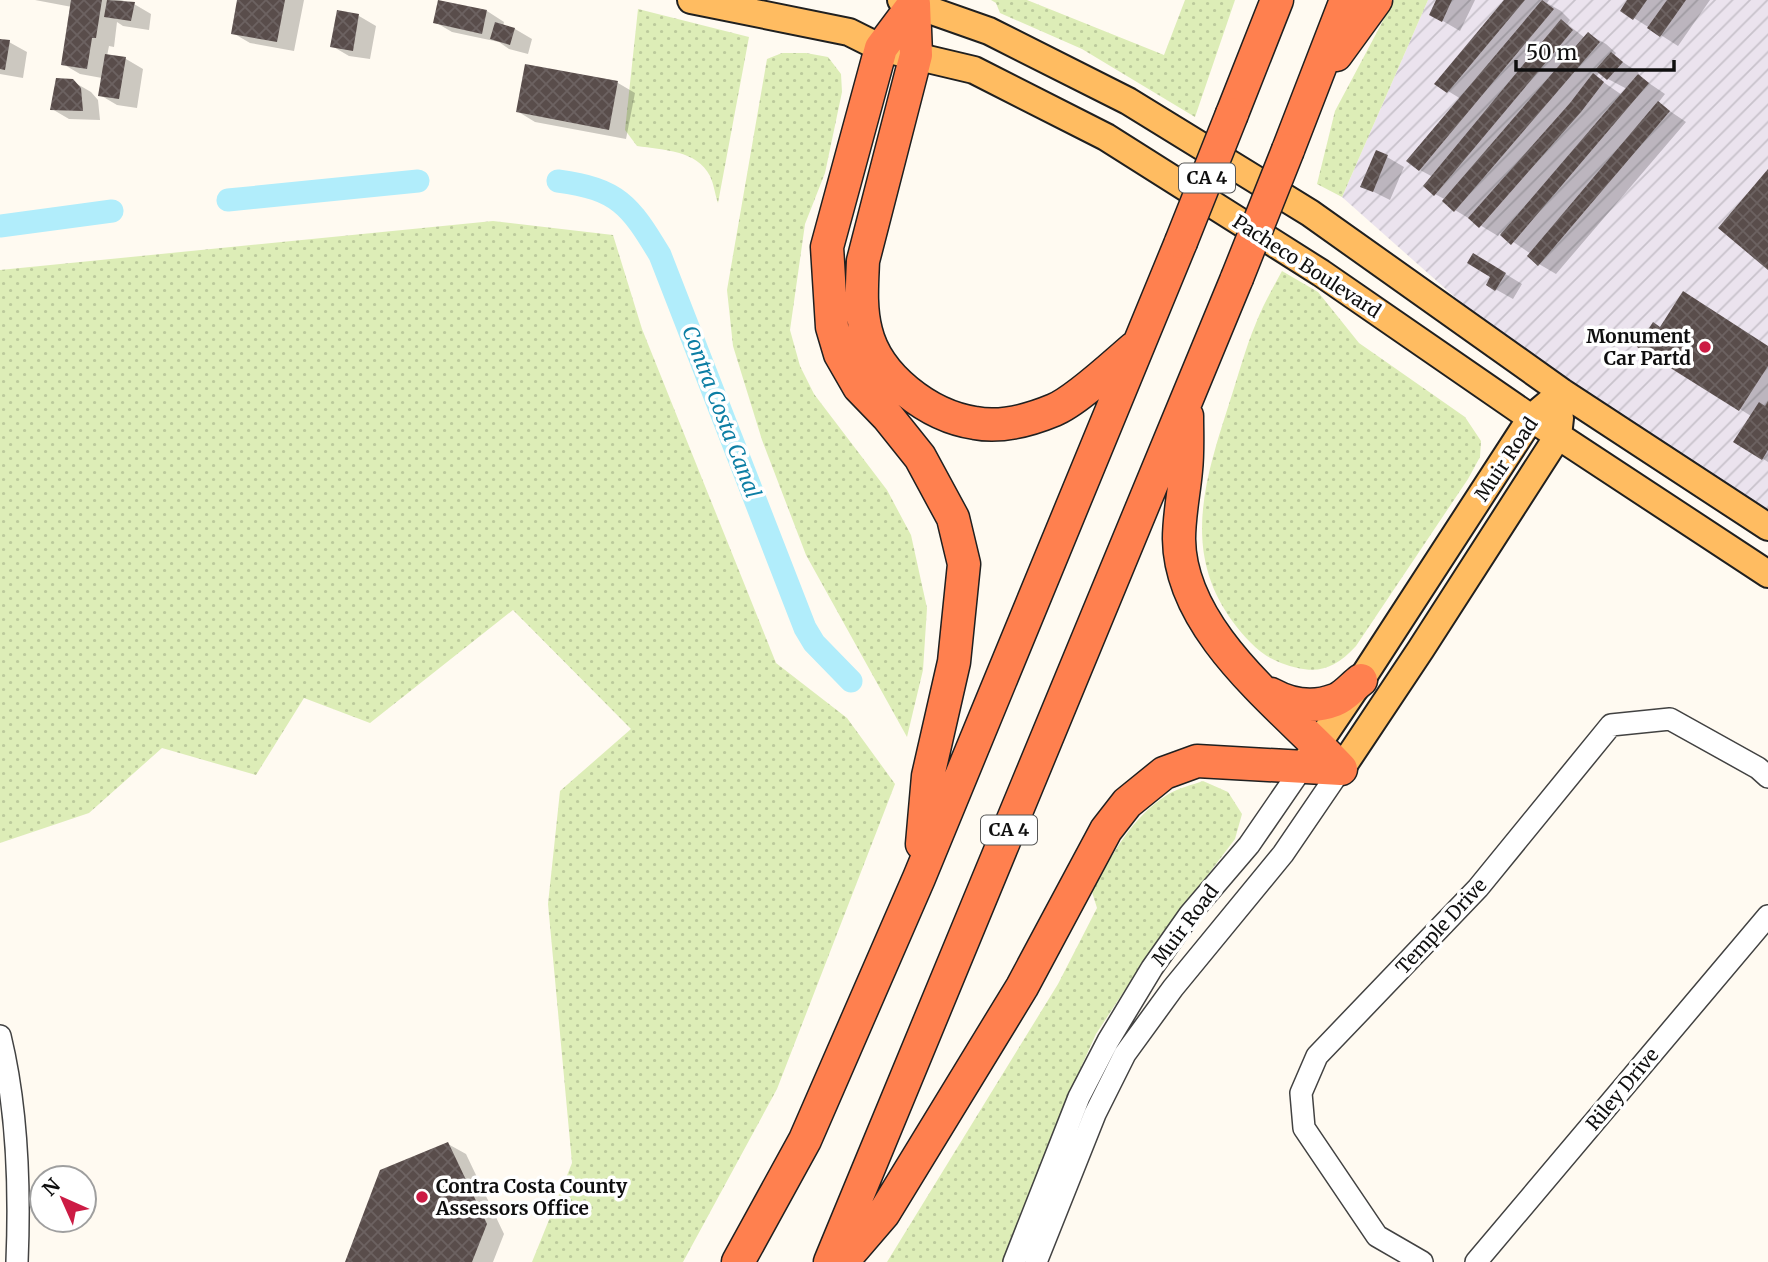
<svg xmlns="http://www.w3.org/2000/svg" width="1768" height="1262" font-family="Merriweather,serif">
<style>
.industrial{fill:url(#industrial-furrows)}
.grass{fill:url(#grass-dots)}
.shadow{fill:#0003;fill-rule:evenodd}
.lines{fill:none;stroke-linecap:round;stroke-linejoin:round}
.canal{stroke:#b1edfb;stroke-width:23}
.building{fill:url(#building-cross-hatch)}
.minor-casing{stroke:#424242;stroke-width:24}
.major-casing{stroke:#202020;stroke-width:30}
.highway-casing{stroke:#202020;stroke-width:35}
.minor{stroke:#fff;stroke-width:21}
.major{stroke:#ffbc61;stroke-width:26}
.highway{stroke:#ff804f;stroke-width:32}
.highway-bridge-casing{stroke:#202020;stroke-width:35;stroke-linecap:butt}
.highway-bridge{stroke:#ff804f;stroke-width:32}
.poi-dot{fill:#cc1b44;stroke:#fff;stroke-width:2.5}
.labels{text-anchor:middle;stroke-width:7;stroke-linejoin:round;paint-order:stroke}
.shield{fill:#fff;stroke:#575757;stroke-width:2}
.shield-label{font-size:18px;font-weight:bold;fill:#0f0f0f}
.street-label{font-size:19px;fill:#0f0f0f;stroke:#fff}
.poi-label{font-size:19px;font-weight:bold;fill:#0f0f0f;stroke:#fff;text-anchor:end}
.water-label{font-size:21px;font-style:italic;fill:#0d7ea4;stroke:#fff}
</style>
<defs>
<pattern id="industrial-furrows" width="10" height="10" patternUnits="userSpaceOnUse" patternTransform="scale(1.75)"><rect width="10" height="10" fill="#ebe3ee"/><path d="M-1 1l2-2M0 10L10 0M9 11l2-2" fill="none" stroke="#c8c2cb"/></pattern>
<pattern id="grass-dots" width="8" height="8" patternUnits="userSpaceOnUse" patternTransform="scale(1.75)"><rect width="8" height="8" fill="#ddedb7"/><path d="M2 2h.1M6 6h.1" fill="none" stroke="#bcca9c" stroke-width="1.8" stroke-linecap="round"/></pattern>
<pattern id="building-cross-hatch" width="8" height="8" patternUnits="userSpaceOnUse" patternTransform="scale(1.75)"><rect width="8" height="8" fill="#594d4b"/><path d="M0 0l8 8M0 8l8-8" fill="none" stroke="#6c6261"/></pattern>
</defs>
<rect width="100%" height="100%" fill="#fffaf1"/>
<!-- industrial -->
<path class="industrial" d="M 1428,0 L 1768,0 L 1768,527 L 1562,392 L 1342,197 Z"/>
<!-- grass -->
<path class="grass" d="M 991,0 L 1027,0 L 1164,55 L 1185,0 L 1235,0 L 1195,117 L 1082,49 L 1000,13 L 996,3 Z
M 1394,0 L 1428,0 L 1342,197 L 1317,184 L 1335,111 Z
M 638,9 L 749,37 L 718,203 C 715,195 714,184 710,176 C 697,150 663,150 637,146 L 625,130 Z
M 782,53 L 806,53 L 828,57 L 841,74 L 842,92 L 825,173 L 805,224 L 790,330 L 800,366 L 814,394 L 887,490 L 911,535 L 927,608 L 923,670 L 907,737 L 806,555 L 762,440 L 733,346 L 727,290 L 767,59 Z
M 493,221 L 613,235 L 642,329 L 776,663 L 847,718 L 895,784 L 777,1089 L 683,1262 L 532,1262 L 572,1163 L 548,904 L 560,791 L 631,729 L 513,610 L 370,723 L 304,698 L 256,775 L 162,748 L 89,813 L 0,843 L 0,270 Z
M 1282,271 L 1318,292 L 1359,343 L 1465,417 L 1481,441 L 1480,457 L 1468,479 L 1356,646 C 1332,672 1314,675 1281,663 C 1260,655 1246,639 1233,622 C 1181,552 1205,479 1229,404 C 1238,377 1245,349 1256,323 C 1263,305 1273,288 1282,271 Z
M 1203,781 L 1228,792 L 1242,814 L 1235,839 L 1153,947 L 1096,1034 L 1063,1107 L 1003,1262 L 887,1262 L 1058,984 L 1097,908 L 1092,892 C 1112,855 1131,818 1167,795 C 1178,788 1192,785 1203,781 Z"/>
<!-- shadow -->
<path class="shadow" d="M 35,0 L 121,0 L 134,4 L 151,14 L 149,30 L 123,26 L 117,22 L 114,47 L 109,46 L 107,56 L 126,59 L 143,69 L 137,108 L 117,105 L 100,95 L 102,78 L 80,74 L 63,64 L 72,7 Z
M 239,0 L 304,0 L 294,51 L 250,43 L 233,33 Z
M 1437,0 L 1475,0 L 1460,31 L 1431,14 Z
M 1505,0 L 1549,0 L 1547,3 L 1561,11 L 1570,20 L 1567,24 L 1585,38 L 1588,34 L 1606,44 L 1616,53 L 1614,56 L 1639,73 L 1637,75 L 1665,94 L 1658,103 L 1686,122 L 1556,274 L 1539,264 L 1531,254 L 1500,233 L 1498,236 L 1455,210 L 1446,200 L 1435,194 L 1433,177 L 1420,170 L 1461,99 L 1448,91 ZM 1600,72 L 1608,79 L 1627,89 L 1622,95 L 1596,77 Z
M 1629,0 L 1710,0 L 1678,46 L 1634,18 Z
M 439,1 L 487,11 L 504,22 L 503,26 L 515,29 L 532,39 L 528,54 L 509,49 L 499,42 L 452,32 L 435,22 Z
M 359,16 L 376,26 L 370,59 L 349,56 L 332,46 Z
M 0,40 L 9,42 L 27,52 L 23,78 L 0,74 Z
M 526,66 L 618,83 L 635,93 L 626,139 L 535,122 L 517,111 Z
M 72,81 L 91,92 L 98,100 L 100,120 L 69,119 L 52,109 Z
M 1387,157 L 1404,167 L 1390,200 L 1362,186 Z
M 1474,255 L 1522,284 L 1513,299 L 1488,285 L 1493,277 Z
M 1661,329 L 1768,347 L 1768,462 L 1735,441 L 1751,416 L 1640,346 Z
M 448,1144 L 466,1154 L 504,1234 L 493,1262 L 346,1262 Z"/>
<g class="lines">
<!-- canal -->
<path class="canal" d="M 558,181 C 618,189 630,205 660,255 L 805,628 L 814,643 L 851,681
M 228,200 L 418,181
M 0,226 L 112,211"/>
</g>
<!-- building -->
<path class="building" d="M 71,0 L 102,0 L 96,38 L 92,38 L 87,69 L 61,65 Z
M 107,0 L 135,2 L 131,21 L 104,17 Z
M 237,0 L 285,0 L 277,42 L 231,34 Z
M 438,0 L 487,10 L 482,34 L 433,23 Z
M 1436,0 L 1452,0 L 1442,22 L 1429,15 Z
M 1504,0 L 1525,0 L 1447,93 L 1434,84 Z
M 1542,0 L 1554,9 L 1419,171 L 1406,161 Z
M 1627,0 L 1647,0 L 1633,20 L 1620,11 Z
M 1667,0 L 1686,0 L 1660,37 L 1647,28 Z
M 337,10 L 359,14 L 353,51 L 330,47 Z
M 1561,19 L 1573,30 L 1434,196 L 1423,186 Z
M 495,22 L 515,28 L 510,45 L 490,39 Z
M 1588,32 L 1600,42 L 1454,212 L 1442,201 Z
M 0,39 L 10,40 L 5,70 L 0,69 Z
M 1611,52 L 1623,62 L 1607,80 L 1595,70 Z
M 105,54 L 126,57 L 119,99 L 98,96 Z
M 525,64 L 618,81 L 609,130 L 516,112 Z
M 1593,73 L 1604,82 L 1581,112 L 1479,228 L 1468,218 L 1570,103 Z
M 1638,74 L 1649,83 L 1511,245 L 1500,235 Z
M 56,78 L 73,79 L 81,88 L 83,111 L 50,110 Z
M 1658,101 L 1670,111 L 1538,266 L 1527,256 Z
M 1376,150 L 1388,155 L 1373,192 L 1360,187 Z
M 1768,169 L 1768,270 L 1718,228 Z
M 1473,253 L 1506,273 L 1495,291 L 1486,285 L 1490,277 L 1467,263 Z
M 1683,291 L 1768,346 L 1768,366 L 1739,411 L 1637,347 L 1653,322 L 1660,327 Z
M 1768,401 L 1768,450 L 1762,460 L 1733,442 L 1759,402 L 1765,406 Z
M 448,1142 L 487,1224 L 472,1262 L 345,1262 L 380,1170 Z"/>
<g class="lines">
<!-- minor casing -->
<g class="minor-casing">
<path id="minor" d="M 0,1036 C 17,1106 20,1190 17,1262
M 1014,1262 L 1079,1097 L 1108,1041 L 1152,968 L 1190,914 L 1249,845 L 1302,768
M 1036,1262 L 1095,1114 L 1125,1054 L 1173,988 L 1283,854 L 1341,769
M 1422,1262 L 1377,1236 L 1304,1128 L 1301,1093 L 1317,1056 L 1478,888 L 1611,725 L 1670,719 L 1758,768 L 1768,777
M 1476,1262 L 1768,916"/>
</g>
<!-- major casing -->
<g class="major-casing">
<path id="major" d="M 691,0 L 849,32 L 881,48 L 974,70 L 1106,137 L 1321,273 L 1531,418 L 1768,574
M 901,0 L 989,31 L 1128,101 L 1310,213 L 1562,392 L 1768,527
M 1307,760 L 1361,680 L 1531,418 L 1562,392
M 1341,769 L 1421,649 L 1558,436 L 1560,418"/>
</g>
<!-- highway casing -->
<g class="highway-casing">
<path id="highway" d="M 914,4 L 881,48 L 827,247 L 832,327 L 840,354 L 859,387 L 888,417 L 920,457 L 953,518 L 964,564 L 954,662 L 928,776 L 922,844
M 914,4 L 916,55 L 863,261 C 862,284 860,308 866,331 C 877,377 929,416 975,423 C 1001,428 1030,420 1054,410 C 1076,401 1114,365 1134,348
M 1336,55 L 1376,0
M 1232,114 L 1277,0
M 1288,150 L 1346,0
M 1187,416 C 1187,434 1188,452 1186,470 C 1184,493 1179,515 1179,539 C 1180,632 1282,706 1341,769
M 1271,694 C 1291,705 1312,709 1335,700 C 1344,697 1353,686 1361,680
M 738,1262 L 805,1140 L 919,878 L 1181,242
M 830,1262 L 1237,278
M 842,1262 L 884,1213 L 1022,987 L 1106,830 L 1127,803 L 1164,773 L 1197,761 L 1341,769"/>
</g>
<!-- minor -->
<use href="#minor" class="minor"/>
<!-- major -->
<use href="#major" class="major"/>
<!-- highway -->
<use href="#highway" class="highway"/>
<!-- highway-bridge casing -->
<g class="highway-bridge-casing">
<path id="highway-bridge" d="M 1181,242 L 1232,114
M 1237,278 L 1288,150"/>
</g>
<!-- highway-bridge -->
<use href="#highway-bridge" class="highway-bridge"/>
</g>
<!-- markers -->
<g class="poi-dot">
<circle cx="1705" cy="347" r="7"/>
<circle cx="422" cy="1197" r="7"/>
</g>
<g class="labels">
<!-- shield labels -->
<g class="shield">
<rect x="1179" y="163.5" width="56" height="29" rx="5"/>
<rect x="981" y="815.5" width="56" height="29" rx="5"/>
</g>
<g class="shield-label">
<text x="1207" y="184">CA 4</text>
<text x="1009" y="836">CA 4</text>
</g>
<!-- street labels -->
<g class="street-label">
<text transform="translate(1307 266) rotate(33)" y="7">Pacheco Boulevard</text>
<text transform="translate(1506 459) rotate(-56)" y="7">Muir Road</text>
<text transform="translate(1185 925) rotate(-53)" y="7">Muir Road</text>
<text transform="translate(1441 926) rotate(-47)" y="7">Temple Drive</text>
<text transform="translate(1622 1089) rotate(-50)" y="7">Riley Drive</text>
</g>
<!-- poi labels -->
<g class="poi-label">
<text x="1691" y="343">Monument<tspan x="1691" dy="22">Car Partd</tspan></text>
<text x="436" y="1193" text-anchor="start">Contra Costa County<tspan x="436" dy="22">Assessors Office</tspan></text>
</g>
<!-- water labels -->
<g class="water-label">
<text transform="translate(721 412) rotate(69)" y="7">Contra Costa Canal</text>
</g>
</g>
<!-- north arrow -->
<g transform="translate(63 1199) rotate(315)"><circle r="33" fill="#ffffff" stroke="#9f9f9f" stroke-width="2"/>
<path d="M0-5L12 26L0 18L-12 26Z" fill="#cc1b44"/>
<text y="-10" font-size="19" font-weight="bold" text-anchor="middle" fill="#0f0f0f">N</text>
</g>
<!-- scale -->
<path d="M1516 60v10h158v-10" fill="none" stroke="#0f0f0f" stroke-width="3.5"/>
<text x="1526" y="60" font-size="21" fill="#0f0f0f" stroke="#ffffff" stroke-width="5" paint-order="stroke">50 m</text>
</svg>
